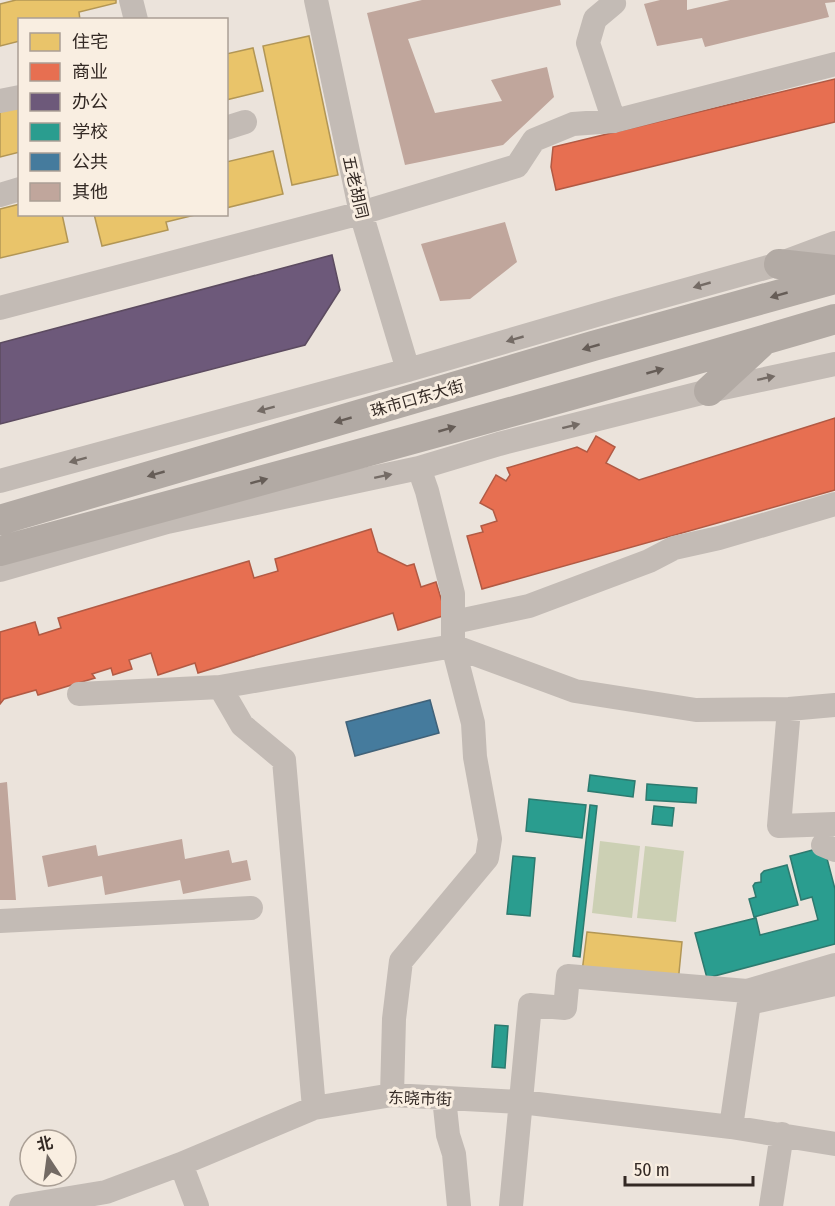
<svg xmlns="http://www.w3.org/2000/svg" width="835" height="1206" font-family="'Fira Sans Condensed','Noto Sans SC',sans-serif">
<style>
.green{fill:#ccd0b4}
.homes{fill:#e9c46a;stroke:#b29655;stroke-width:1.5}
.shops{fill:#e76f51;stroke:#b15a44;stroke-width:1.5}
.offices{fill:#6d597a;stroke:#5c4b60;stroke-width:1.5}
.schools{fill:#2a9d8f;stroke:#2d7a6f;stroke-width:1.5}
.public{fill:#457b9d;stroke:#406279;stroke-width:1.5}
.building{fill:#c0a69c}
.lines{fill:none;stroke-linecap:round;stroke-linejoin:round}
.minor{stroke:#c3bbb5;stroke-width:24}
.major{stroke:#b2aaa4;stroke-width:30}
.oneway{fill:#746b65}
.oneway2{fill:#665d57}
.labels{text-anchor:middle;stroke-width:6;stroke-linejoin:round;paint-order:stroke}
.street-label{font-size:16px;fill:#332924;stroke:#f9eee1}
</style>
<rect width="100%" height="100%" fill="#ebe3db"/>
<!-- green -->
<path class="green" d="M 600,841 L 640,846 L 632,918 L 592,913 Z
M 645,846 L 684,851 L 676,922 L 637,918 Z"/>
<!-- homes -->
<path class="homes" d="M 16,0 L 116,0 L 116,3 L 79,12 L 80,20 L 20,20 L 20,41 L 0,46 L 0,4 Z
M 309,36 L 338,175 L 292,185 L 263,46 Z
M 253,48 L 263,91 L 226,100 L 226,54 Z
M 20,103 L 20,152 L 0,157 L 0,108 Z
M 273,151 L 283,194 L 226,208 L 226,162 Z
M 20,204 L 20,214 L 62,214 L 68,242 L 0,258 L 0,209 Z
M 94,214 L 199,214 L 166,222 L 168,230 L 102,246 Z
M 587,932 L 682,942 L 678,983 L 582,972 Z"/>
<!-- shops -->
<path class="shops" d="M 835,79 L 835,122 L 556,190 L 551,167 L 553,147 Z
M 835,418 L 835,490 L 482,589 L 467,536 L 483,532 L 481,526 L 497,521 L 493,510 L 480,503 L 496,475 L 506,481 L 510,475 L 507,468 L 577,447 L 587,452 L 596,436 L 615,447 L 606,463 L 639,480 Z
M 371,529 L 378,552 L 407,566 L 414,564 L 421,587 L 436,582 L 446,615 L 398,630 L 393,613 L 198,673 L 195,663 L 158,675 L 151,653 L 129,660 L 132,669 L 113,675 L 111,668 L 92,674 L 95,678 L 38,695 L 36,690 L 4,699 L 0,704 L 0,632 L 35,622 L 39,635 L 61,628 L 58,618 L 249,561 L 254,578 L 278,571 L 275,559 Z"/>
<!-- offices -->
<path class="offices" d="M 332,255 L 340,290 L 305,345 L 0,424 L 0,343 Z"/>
<!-- schools -->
<path class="schools" d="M 590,775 L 635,781 L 633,797 L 588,791 Z
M 647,784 L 697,788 L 696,803 L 646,800 Z
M 529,799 L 586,805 L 582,838 L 526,831 Z
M 590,805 L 597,806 L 580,957 L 573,956 Z
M 654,806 L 674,808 L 672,826 L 652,824 Z
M 824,847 L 835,889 L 835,944 L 707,978 L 695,933 L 756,918 L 760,935 L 818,920 L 812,897 L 801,900 L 790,856 Z
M 513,856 L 535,858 L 530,916 L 507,914 Z
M 787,865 L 798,905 L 754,917 L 749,899 L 756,897 L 753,886 L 755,883 L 761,882 L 761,874 L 764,871 Z
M 495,1025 L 508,1026 L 505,1068 L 492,1067 Z"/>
<!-- public -->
<path class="public" d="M 430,700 L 439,733 L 355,756 L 346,722 Z"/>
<!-- building -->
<path class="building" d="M 422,0 L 560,0 L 561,5 L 408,39 L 435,113 L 502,101 L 491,80 L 547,67 L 554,97 L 503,145 L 405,165 L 367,13 Z
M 660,0 L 687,0 L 687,10 L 730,0 L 835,0 L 835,2 L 825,3 L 829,17 L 705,47 L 702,38 L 657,46 L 644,4 Z
M 505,222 L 517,262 L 470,299 L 440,301 L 421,244 Z
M 7,782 L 16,900 L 0,900 L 0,783 Z
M 182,839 L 185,859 L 229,850 L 232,863 L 247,860 L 251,880 L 183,894 L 180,880 L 105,895 L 102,876 L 48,887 L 42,856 L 96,845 L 98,856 Z"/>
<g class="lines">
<!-- minor -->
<path class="minor" d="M 131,0 L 136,20
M 316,0 L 361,213 L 408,370
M 613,0 L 614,3 L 595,19 L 588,43 L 614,121
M 0,101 L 20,97
M 226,128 L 245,122
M 0,195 L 20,189
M 0,308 L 361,213 L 517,166 L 534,140 L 573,124 L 614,121 L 835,64
M 0,481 L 408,370 L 617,309 L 779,264 L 835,243
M 0,570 L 167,522 L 419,468 L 499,444 L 709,391 L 835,364
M 454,622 L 529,606 L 649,561 L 674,548 L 719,538 L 835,504
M 79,694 L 220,687
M 789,709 L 779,826 L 835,824
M 823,845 L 835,850
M 0,921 L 251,908
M 392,1095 L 394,1019 L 401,961 L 487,858 L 490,839 L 475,757 L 473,723 L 453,646 L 453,594 L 427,491 L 419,468
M 444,1098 L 448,1135 L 454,1154 L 459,1206
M 314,1108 L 284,760 L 242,725 L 220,687 L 453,646 L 575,691 L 696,710 L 789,709 L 835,705
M 731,1127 L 749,1003 L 835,984
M 181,1164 L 197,1206
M 21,1206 L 106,1192 L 181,1164 L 314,1108 L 392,1095 L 521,1102 L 731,1127 L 835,1144
M 511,1206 L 530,1005 L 565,1008 L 568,976 L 747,991 L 835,965
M 771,1206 L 782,1134"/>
<!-- major -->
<path class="major" d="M 779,264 L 835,270
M 709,391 L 760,344
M 0,520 L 593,346 L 835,279
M 0,551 C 279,476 558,401 835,319"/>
</g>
<!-- one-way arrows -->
<defs><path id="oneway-solid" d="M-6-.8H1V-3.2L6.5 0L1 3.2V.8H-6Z" transform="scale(1.5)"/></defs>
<g class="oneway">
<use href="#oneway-solid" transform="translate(702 285) rotate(164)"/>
<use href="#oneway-solid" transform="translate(515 339) rotate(164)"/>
<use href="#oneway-solid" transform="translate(766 378) rotate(-12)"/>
<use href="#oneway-solid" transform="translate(266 409) rotate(165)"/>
<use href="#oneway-solid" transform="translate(571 426) rotate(-14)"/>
<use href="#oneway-solid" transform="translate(78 460) rotate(165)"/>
<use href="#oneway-solid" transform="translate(383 476) rotate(-12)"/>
</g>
<g class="oneway2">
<use href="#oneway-solid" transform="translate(779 295) rotate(164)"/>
<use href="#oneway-solid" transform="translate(591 347) rotate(164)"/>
<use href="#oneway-solid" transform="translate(655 371) rotate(-16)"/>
<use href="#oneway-solid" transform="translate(343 420) rotate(164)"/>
<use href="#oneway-solid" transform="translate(447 429) rotate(-16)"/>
<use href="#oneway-solid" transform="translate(156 474) rotate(164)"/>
<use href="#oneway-solid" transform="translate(259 481) rotate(-15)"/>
</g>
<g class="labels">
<!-- street labels -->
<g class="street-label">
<text transform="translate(356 187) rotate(77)" y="6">五老胡同</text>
<text transform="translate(417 398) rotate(-16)" y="6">珠市口东大街</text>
<text transform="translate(420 1098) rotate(2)" y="6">东晓市街</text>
</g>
</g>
<!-- legend -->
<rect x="18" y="18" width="210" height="198" fill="#f9eee1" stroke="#aa9f95" stroke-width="1.5"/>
<rect x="30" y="33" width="30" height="18" fill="#e9c46a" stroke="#aa9f95" stroke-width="1.5"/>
<text x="72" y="48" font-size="18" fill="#332924">住宅</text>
<rect x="30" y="63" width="30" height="18" fill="#e76f51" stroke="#aa9f95" stroke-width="1.5"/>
<text x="72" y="78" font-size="18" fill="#332924">商业</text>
<rect x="30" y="93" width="30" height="18" fill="#6d597a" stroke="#aa9f95" stroke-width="1.5"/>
<text x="72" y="108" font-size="18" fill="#332924">办公</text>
<rect x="30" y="123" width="30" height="18" fill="#2a9d8f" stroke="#aa9f95" stroke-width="1.5"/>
<text x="72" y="138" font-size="18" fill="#332924">学校</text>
<rect x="30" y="153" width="30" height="18" fill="#457b9d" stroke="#aa9f95" stroke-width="1.5"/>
<text x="72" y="168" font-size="18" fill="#332924">公共</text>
<rect x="30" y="183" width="30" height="18" fill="#c0a69c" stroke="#aa9f95" stroke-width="1.5"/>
<text x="72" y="198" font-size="18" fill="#332924">其他</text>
<!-- north arrow -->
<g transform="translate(48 1158) rotate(347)"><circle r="28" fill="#f9eee1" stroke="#aa9f95" stroke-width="1.5"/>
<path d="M0-4.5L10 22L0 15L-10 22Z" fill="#736a64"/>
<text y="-9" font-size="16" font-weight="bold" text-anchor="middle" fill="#332924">北</text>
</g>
<!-- scale -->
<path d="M625 1176v9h128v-9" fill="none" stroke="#332924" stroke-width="3"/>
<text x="634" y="1176" font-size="18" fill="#332924" stroke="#f9eee1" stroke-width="4.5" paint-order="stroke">50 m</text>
</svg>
